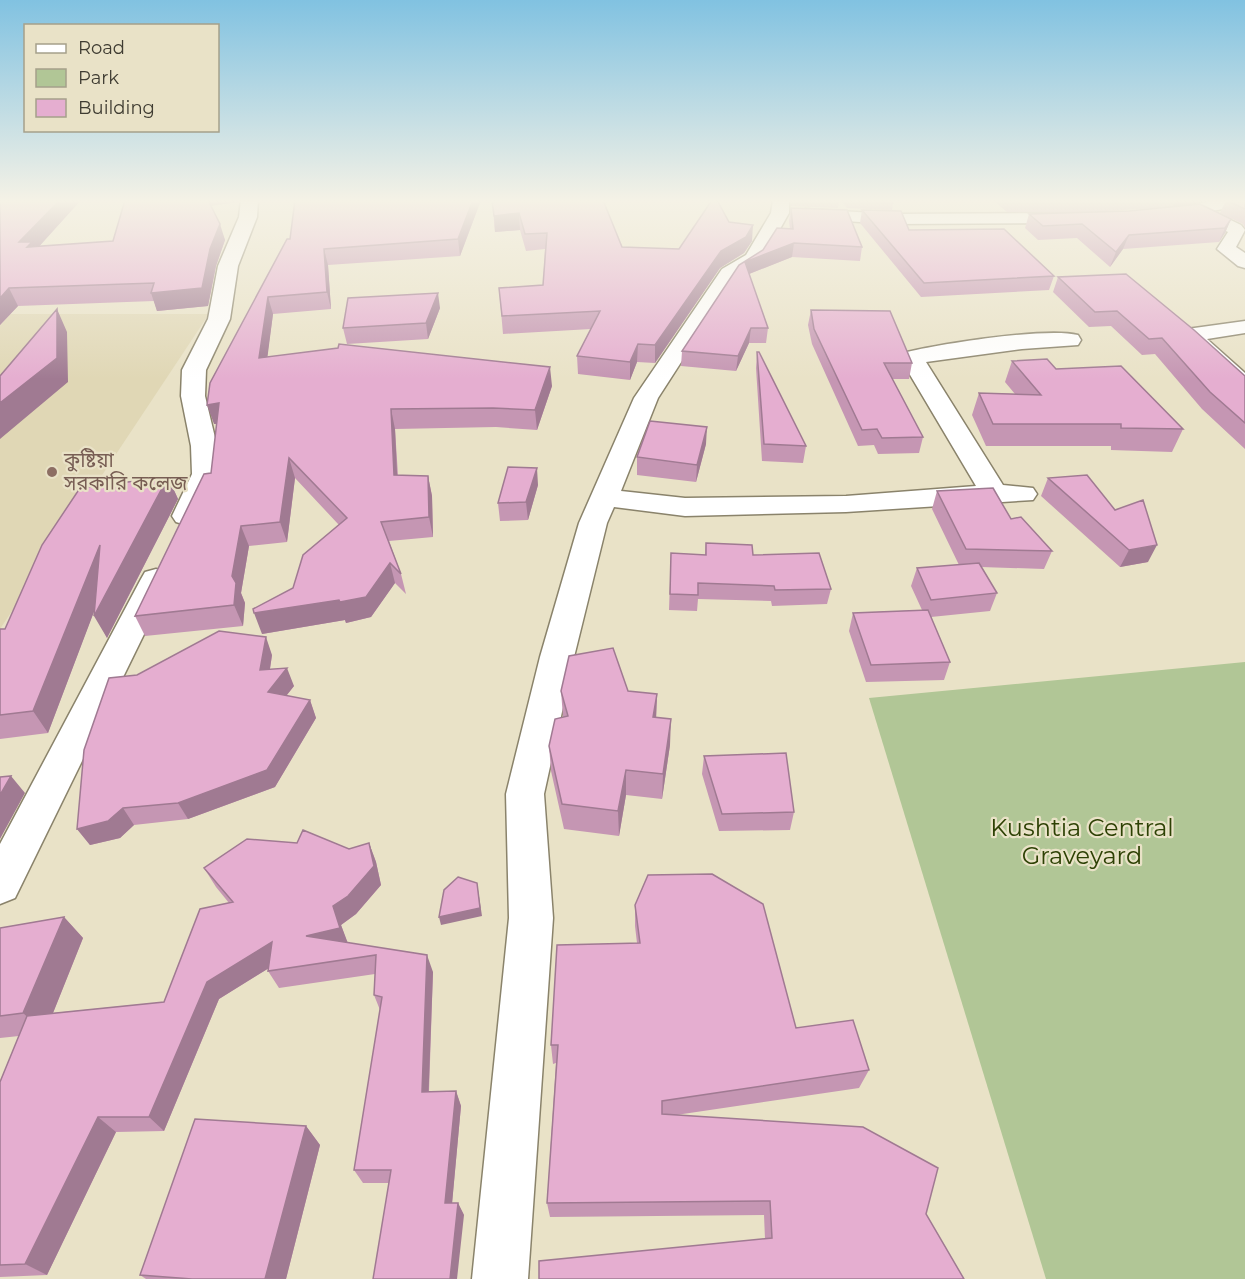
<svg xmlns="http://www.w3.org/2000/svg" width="1245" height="1279" font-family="Montserrat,'Noto Sans Bengali',sans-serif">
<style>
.built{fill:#e0d7b5}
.green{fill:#b1c696}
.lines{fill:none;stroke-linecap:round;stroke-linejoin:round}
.street-casing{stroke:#8a836b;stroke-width:3}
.street{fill:#fff;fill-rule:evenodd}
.wall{fill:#c596b3}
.shaded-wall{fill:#a07a92}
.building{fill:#e5aed0;stroke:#a07a92;stroke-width:1.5}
.education-dot{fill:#8d6e63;stroke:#e9e2c7;stroke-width:2}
.labels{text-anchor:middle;stroke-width:4.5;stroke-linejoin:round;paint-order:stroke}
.education-label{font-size:20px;fill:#785e54;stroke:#e9e2c7;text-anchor:start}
.near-park-label{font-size:24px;fill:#2d4104;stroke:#e9e2c7}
</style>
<rect width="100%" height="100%" fill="#e9e2c7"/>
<!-- built -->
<path class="built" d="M 0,314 L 209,314 L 0,629 Z"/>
<!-- green -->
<path class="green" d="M 1245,662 L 1245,1279 L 1046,1279 L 869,698 Z"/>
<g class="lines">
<!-- street casing -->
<g class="street-casing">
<path id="street" d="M 241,200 L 258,200 L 257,217 L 238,266 L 230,319 L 206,370 L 205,396 L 217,446 L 218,474 L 200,516 L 196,522 L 186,525 L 176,522 L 172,516 L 192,474 L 191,446 L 181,396 L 182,370 L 208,319 L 218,266 L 239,217 Z
M 773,200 L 789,200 L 789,213 L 763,259 L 736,277 L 658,398 L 621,491 L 685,498 L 846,496 L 976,486 L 903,363 L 907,352 C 941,344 1046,327 1078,335 L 1081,340 L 1078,345 L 1022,349 L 926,362 L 1003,485 L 1033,488 L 1037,494 L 1033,500 L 846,512 L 685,516 L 614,507 L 607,523 L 574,657 L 544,794 L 553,918 L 528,1279 L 472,1279 L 509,918 L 506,794 L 540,657 L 579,523 L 634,398 L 722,269 L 746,255 L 771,213 Z
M 1219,200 L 1245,200 L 1245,205 L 1212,211 L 1241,225 L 1245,230 L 1236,247 L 1245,253 L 1245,268 L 1238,266 L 1217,249 L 1228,232 L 1191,215 L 1162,220 L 1153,215 L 1162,210 Z
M 805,209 L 891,214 L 1072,213 L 1081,218 L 1072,223 L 891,224 L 799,218 L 796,214 Z
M 1245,321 L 1245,333 L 1207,339 L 1245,373 L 1245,393 L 1237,391 L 1183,339 L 1187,329 Z
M 156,569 L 167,572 L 171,579 L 15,898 L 0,904 L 0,844 L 141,579 L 145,572 Z"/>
</g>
<!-- street -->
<use href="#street" class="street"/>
</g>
<!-- wall -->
<path class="wall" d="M 0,200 L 81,200 L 38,247 L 113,241 L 125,200 L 240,200 L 238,202 L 211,206 L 225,240 L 216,266 L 208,306 L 157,311 L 154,301 L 18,306 L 0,325 Z
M 481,200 L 460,256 L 328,265 L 331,309 L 273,314 L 267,357 L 552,386 L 537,430 L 496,427 L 395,429 L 398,475 L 428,476 L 432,496 L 433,537 L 389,541 L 401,574 L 406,594 L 395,583 L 371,617 L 346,623 L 345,620 L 262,634 L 293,588 L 339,525 L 295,478 L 287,542 L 249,546 L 241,593 L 245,603 L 243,626 L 145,636 L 135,616 L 211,473 L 217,424 L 214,424 L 290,239 Z
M 492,200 L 622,247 L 679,249 L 729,222 L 752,241 L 744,253 L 720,268 L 655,363 L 637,362 L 630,380 L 578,374 L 577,356 L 591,329 L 503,334 L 499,288 L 543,285 L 545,249 L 526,251 L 520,230 L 495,232 Z
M 791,200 L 839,200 L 839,201 L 838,208 L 791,206 Z
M 840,200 L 892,200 L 893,203 L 892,210 L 847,208 Z
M 993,200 L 1211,200 L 1173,207 L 1075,213 L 1007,212 Z
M 1226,200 L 1245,200 L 1245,228 L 1243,224 L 1220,213 Z
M 791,208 L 862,247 L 860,261 L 792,257 L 749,274 L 768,328 L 766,343 L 749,343 L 736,371 L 681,366 L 682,351 L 763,250 L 790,229 L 789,221 Z
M 862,210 L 909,230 L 1054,276 L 1049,290 L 921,297 L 860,223 Z
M 1029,214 L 1231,219 L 1225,233 L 1219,242 L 1123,249 L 1110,267 L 1077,238 L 1038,240 L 1025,228 Z
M 1058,277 L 1245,376 L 1245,449 L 1202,409 L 1155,354 L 1142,355 L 1111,326 L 1089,327 L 1053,292 Z
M 440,308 L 428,339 L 347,344 L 343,328 Z
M 811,310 L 912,363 L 909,379 L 892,379 L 923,437 L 919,453 L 878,454 L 874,445 L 858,446 L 812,344 L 808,325 Z
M 757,352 L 806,446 L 803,463 L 762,461 L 756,368 Z
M 1012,361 L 1056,369 L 1183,429 L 1172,452 L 1111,450 L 1111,446 L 986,446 L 972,415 L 979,393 L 1015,394 L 1005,382 Z
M 706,444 L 696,482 L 637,475 L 637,457 Z
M 168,477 L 178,499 L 107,638 L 94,611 L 48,733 L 0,739 L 0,629 L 5,629 Z
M 1048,478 L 1148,562 L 1120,567 L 1041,496 Z
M 538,485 L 528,520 L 500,521 L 498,503 Z
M 937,491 L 1011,519 L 1052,551 L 1044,569 L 981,567 L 997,593 L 990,611 L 931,617 L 950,662 L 944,680 L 866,682 L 849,631 L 853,613 L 922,610 L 911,586 L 917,568 L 959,565 L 932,509 Z
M 706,543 L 753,555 L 831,589 L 827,604 L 772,606 L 771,601 L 698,599 L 697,611 L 669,610 L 671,553 L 705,555 Z
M 272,655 L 270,669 L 294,686 L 286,696 L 310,700 L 316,718 L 275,787 L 188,819 L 134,825 L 120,838 L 90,845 L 77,829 Z
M 561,691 L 657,694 L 656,718 L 670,745 L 662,799 L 626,795 L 619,836 L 564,829 L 551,771 L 549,746 L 563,717 Z
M 704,756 L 794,812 L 790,830 L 719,831 L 702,774 Z
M 369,843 L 376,862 L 381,885 L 356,914 L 341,925 L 347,942 L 433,972 L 429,1092 L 456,1091 L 461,1106 L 452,1203 L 458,1203 L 464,1215 L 389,1183 L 363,1183 L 354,1170 L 380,1010 L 374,995 L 375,974 L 279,988 L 268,971 L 269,968 L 219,999 L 164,1131 L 116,1132 L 47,1275 L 0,1277 L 0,1082 L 19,1036 L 0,1038 L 0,928 L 64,917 L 83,938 L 53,1013 L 164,1002 L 229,903 L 216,887 L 204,868 L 349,849 Z
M 635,905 L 796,1028 L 869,1070 L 859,1088 L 676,1115 L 926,1214 L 765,1239 L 764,1215 L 550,1217 L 547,1203 L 556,1063 L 553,1064 L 551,1045 L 637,943 L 635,926 Z
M 306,1126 L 320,1145 L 286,1279 L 146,1279 L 140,1275 Z"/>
<!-- shaded-wall -->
<path class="shaded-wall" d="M 60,200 L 81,200 L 36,250 L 40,259 L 19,242 Z
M 206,200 L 240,200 L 238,202 L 208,206 Z
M 473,200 L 481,200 L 460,256 L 458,239 Z
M 1176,200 L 1211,200 L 1173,207 Z
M 519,213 L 520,230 L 495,232 L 494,216 Z
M 1231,219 L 1225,233 L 1219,242 L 1225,228 Z
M 220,224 L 225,240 L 216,266 L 208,306 L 157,311 L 151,293 L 210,249 Z
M 753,225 L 752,241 L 744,253 L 720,268 L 655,363 L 655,345 L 721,251 Z
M 1129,235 L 1123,249 L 1110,267 L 1116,252 Z
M 794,243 L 792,257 L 744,276 L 745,262 Z
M 324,249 L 328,265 L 331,309 L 327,292 Z
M 9,288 L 18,306 L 0,325 L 0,298 Z
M 438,293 L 440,308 L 428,339 L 426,323 Z
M 268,297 L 273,314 L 265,376 L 259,358 Z
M 57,309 L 67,332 L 68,382 L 0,439 L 0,403 Z
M 751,328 L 749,343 L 736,371 L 738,356 Z
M 638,344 L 637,362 L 630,380 L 630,362 Z
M 550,367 L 552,386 L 537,430 L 535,410 Z
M 219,403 L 226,423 L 214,424 L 207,405 Z
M 391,409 L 395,429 L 398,494 L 394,475 Z
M 707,427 L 706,444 L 696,482 L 697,465 Z
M 289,458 L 295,478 L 287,542 L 280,522 Z
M 537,468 L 538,485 L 528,520 L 526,502 Z
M 428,476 L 432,496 L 433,537 L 429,517 Z
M 168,477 L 178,499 L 107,638 L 94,616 Z
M 241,526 L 249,546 L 241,593 L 245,603 L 243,626 L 234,605 L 232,576 Z
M 100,545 L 111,567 L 48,733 L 33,711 Z
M 1157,545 L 1148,562 L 1120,567 L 1129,550 Z
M 390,563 L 395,583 L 371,617 L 346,623 L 345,620 L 262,634 L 254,613 L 339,600 Z
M 266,637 L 272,655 L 267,688 L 260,670 Z
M 287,668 L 294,686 L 275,710 L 268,692 Z
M 657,694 L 656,720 L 653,717 Z
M 310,700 L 316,718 L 275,787 L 188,819 L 178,803 Z
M 671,719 L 670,745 L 662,799 L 663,774 Z
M 626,770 L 626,795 L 619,836 L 618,811 Z
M 11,776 L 25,793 L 0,839 L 0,795 Z
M 123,808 L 134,825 L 120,838 L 90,845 L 77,829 Z
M 369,843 L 376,862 L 381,885 L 356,914 L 341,925 L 349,946 L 306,936 L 333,906 Z
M 477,883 L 482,916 L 441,925 L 439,917 Z
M 64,917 L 83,938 L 45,1033 L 23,1013 Z
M 272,942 L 282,960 L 219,999 L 164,1131 L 149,1117 L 207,982 Z
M 427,955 L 433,972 L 428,1107 L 422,1092 Z
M 456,1091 L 461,1106 L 451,1215 L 445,1203 Z
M 98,1117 L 116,1132 L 47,1275 L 25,1264 Z
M 306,1126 L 320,1145 L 286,1279 L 265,1279 Z
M 458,1203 L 464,1215 L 457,1279 L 450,1279 Z"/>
<!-- building -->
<path class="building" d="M 0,200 L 60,200 L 19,242 L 32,242 L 27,247 L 113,241 L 125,200 L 208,200 L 220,224 L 210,249 L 202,288 L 151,293 L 154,283 L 9,288 L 0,298 Z
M 295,200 L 473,200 L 458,239 L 324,249 L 327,292 L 268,297 L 259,358 L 338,348 L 339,344 L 550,367 L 535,410 L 493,408 L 391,409 L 394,475 L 428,476 L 429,517 L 381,522 L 401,574 L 390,563 L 366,597 L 340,602 L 339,600 L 254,613 L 253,609 L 293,588 L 303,555 L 347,518 L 289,458 L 280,522 L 241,526 L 232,576 L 236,583 L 234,605 L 135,616 L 204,474 L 211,473 L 219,403 L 207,405 L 210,383 L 287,239 L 290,239 Z
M 492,200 L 603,200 L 622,247 L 679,249 L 712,200 L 717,200 L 729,222 L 753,225 L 746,237 L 721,251 L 655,345 L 638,344 L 630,362 L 577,356 L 600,311 L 502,316 L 499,288 L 543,285 L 547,233 L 525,234 L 519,213 L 494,216 Z
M 806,200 L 839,200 L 839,201 Z
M 847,200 L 892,200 L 893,203 L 849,201 Z
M 1226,200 L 1245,200 L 1245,209 Z
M 1200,204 L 1231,219 L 1225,228 L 1129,235 L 1116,252 L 1082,224 L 1043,226 L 1029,214 L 1129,211 Z
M 791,208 L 847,210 L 862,247 L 794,243 L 745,262 L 768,328 L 751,328 L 738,356 L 682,351 L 739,265 L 763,250 L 777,228 L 793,229 Z
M 862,210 L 901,211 L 909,230 L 1004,229 L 1054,276 L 924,283 Z
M 1126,274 L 1194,330 L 1245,376 L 1245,423 L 1210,392 L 1162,338 L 1149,339 L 1117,311 L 1095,312 L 1058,277 Z
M 438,293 L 426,323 L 343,328 L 348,298 Z
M 57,309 L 57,358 L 0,403 L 0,376 Z
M 811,310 L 890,311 L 912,363 L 884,363 L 923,437 L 882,438 L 877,429 L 862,430 L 814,329 Z
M 757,352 L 759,352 L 806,446 L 764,444 Z
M 1047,359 L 1056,369 L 1121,366 L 1183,429 L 1121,428 L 1121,424 L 993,424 L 979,393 L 1041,395 L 1012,361 Z
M 650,421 L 707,427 L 697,465 L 637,457 Z
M 508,467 L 537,468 L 526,502 L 498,503 Z
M 1087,475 L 1115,510 L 1143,500 L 1157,545 L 1129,550 L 1048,478 Z
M 168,477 L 94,616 L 100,545 L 33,711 L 0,715 L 0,629 L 5,629 L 42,545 L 80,488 Z
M 993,488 L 1011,519 L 1021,517 L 1052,551 L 966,549 L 937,491 Z
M 706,543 L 752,545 L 753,555 L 819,553 L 831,589 L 775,590 L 774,586 L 698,583 L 698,595 L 670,594 L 671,553 L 706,555 Z
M 979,563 L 997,593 L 931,600 L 917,568 Z
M 928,610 L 950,662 L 871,665 L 853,613 Z
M 219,631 L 266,637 L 260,670 L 287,668 L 268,692 L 310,700 L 267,770 L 178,803 L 123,808 L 108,821 L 77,829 L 84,750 L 109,678 L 137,675 Z
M 613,648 L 628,691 L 657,694 L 653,717 L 671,719 L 663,774 L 626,770 L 618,811 L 562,804 L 549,746 L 555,719 L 568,716 L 561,691 L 569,656 Z
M 786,753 L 794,812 L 722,814 L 704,756 Z
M 11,776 L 0,795 L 0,777 Z
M 303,830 L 349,849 L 369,843 L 374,866 L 348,896 L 333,906 L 340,928 L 306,936 L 427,955 L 422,1092 L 456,1091 L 445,1203 L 458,1203 L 450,1279 L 373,1279 L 391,1170 L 354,1170 L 382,997 L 374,995 L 376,955 L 268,971 L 272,942 L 207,982 L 149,1117 L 98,1117 L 25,1264 L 0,1265 L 0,1082 L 27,1016 L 164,1002 L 200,909 L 233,902 L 204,868 L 247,839 L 297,843 Z
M 712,874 L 763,904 L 796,1028 L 853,1020 L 869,1070 L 662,1101 L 662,1114 L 863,1127 L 938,1168 L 926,1214 L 964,1279 L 539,1279 L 539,1261 L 772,1238 L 770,1201 L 547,1203 L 558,1045 L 551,1045 L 557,945 L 640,943 L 635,905 L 648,875 Z
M 458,877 L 477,883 L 480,908 L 439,917 L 444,890 Z
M 64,917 L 23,1013 L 0,1016 L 0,928 Z
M 195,1119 L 306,1126 L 265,1279 L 192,1279 L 140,1275 Z"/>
<!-- sky -->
<linearGradient id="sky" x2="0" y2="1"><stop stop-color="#81c2e1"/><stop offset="0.53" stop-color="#f5f2e6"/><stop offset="1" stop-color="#f5f2e6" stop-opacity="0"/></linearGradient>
<rect width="1245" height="379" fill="url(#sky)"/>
<!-- markers -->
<circle class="education-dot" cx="52" cy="472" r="6"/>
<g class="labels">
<!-- education labels -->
<g class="education-label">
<text x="64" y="467">কুষ্টিয়া<tspan x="64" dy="23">সরকারি কলেজ</tspan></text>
</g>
<!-- near-park labels -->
<g class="near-park-label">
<text x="1082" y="836">Kushtia Central<tspan x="1082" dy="28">Graveyard</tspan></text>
</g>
</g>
<!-- legend -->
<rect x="24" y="24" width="195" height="108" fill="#e9e2c7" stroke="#a5a08b" stroke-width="1.5"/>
<rect x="36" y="44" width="30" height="9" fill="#ffffff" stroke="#a5a08b" stroke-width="1.5"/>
<text x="78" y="54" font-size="18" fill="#3f3c32">Road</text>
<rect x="36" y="69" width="30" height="18" fill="#b1c696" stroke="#a5a08b" stroke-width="1.5"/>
<text x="78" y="84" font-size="18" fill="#3f3c32">Park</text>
<rect x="36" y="99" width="30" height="18" fill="#e5aed0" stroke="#a5a08b" stroke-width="1.5"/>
<text x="78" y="114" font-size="18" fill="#3f3c32">Building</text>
</svg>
